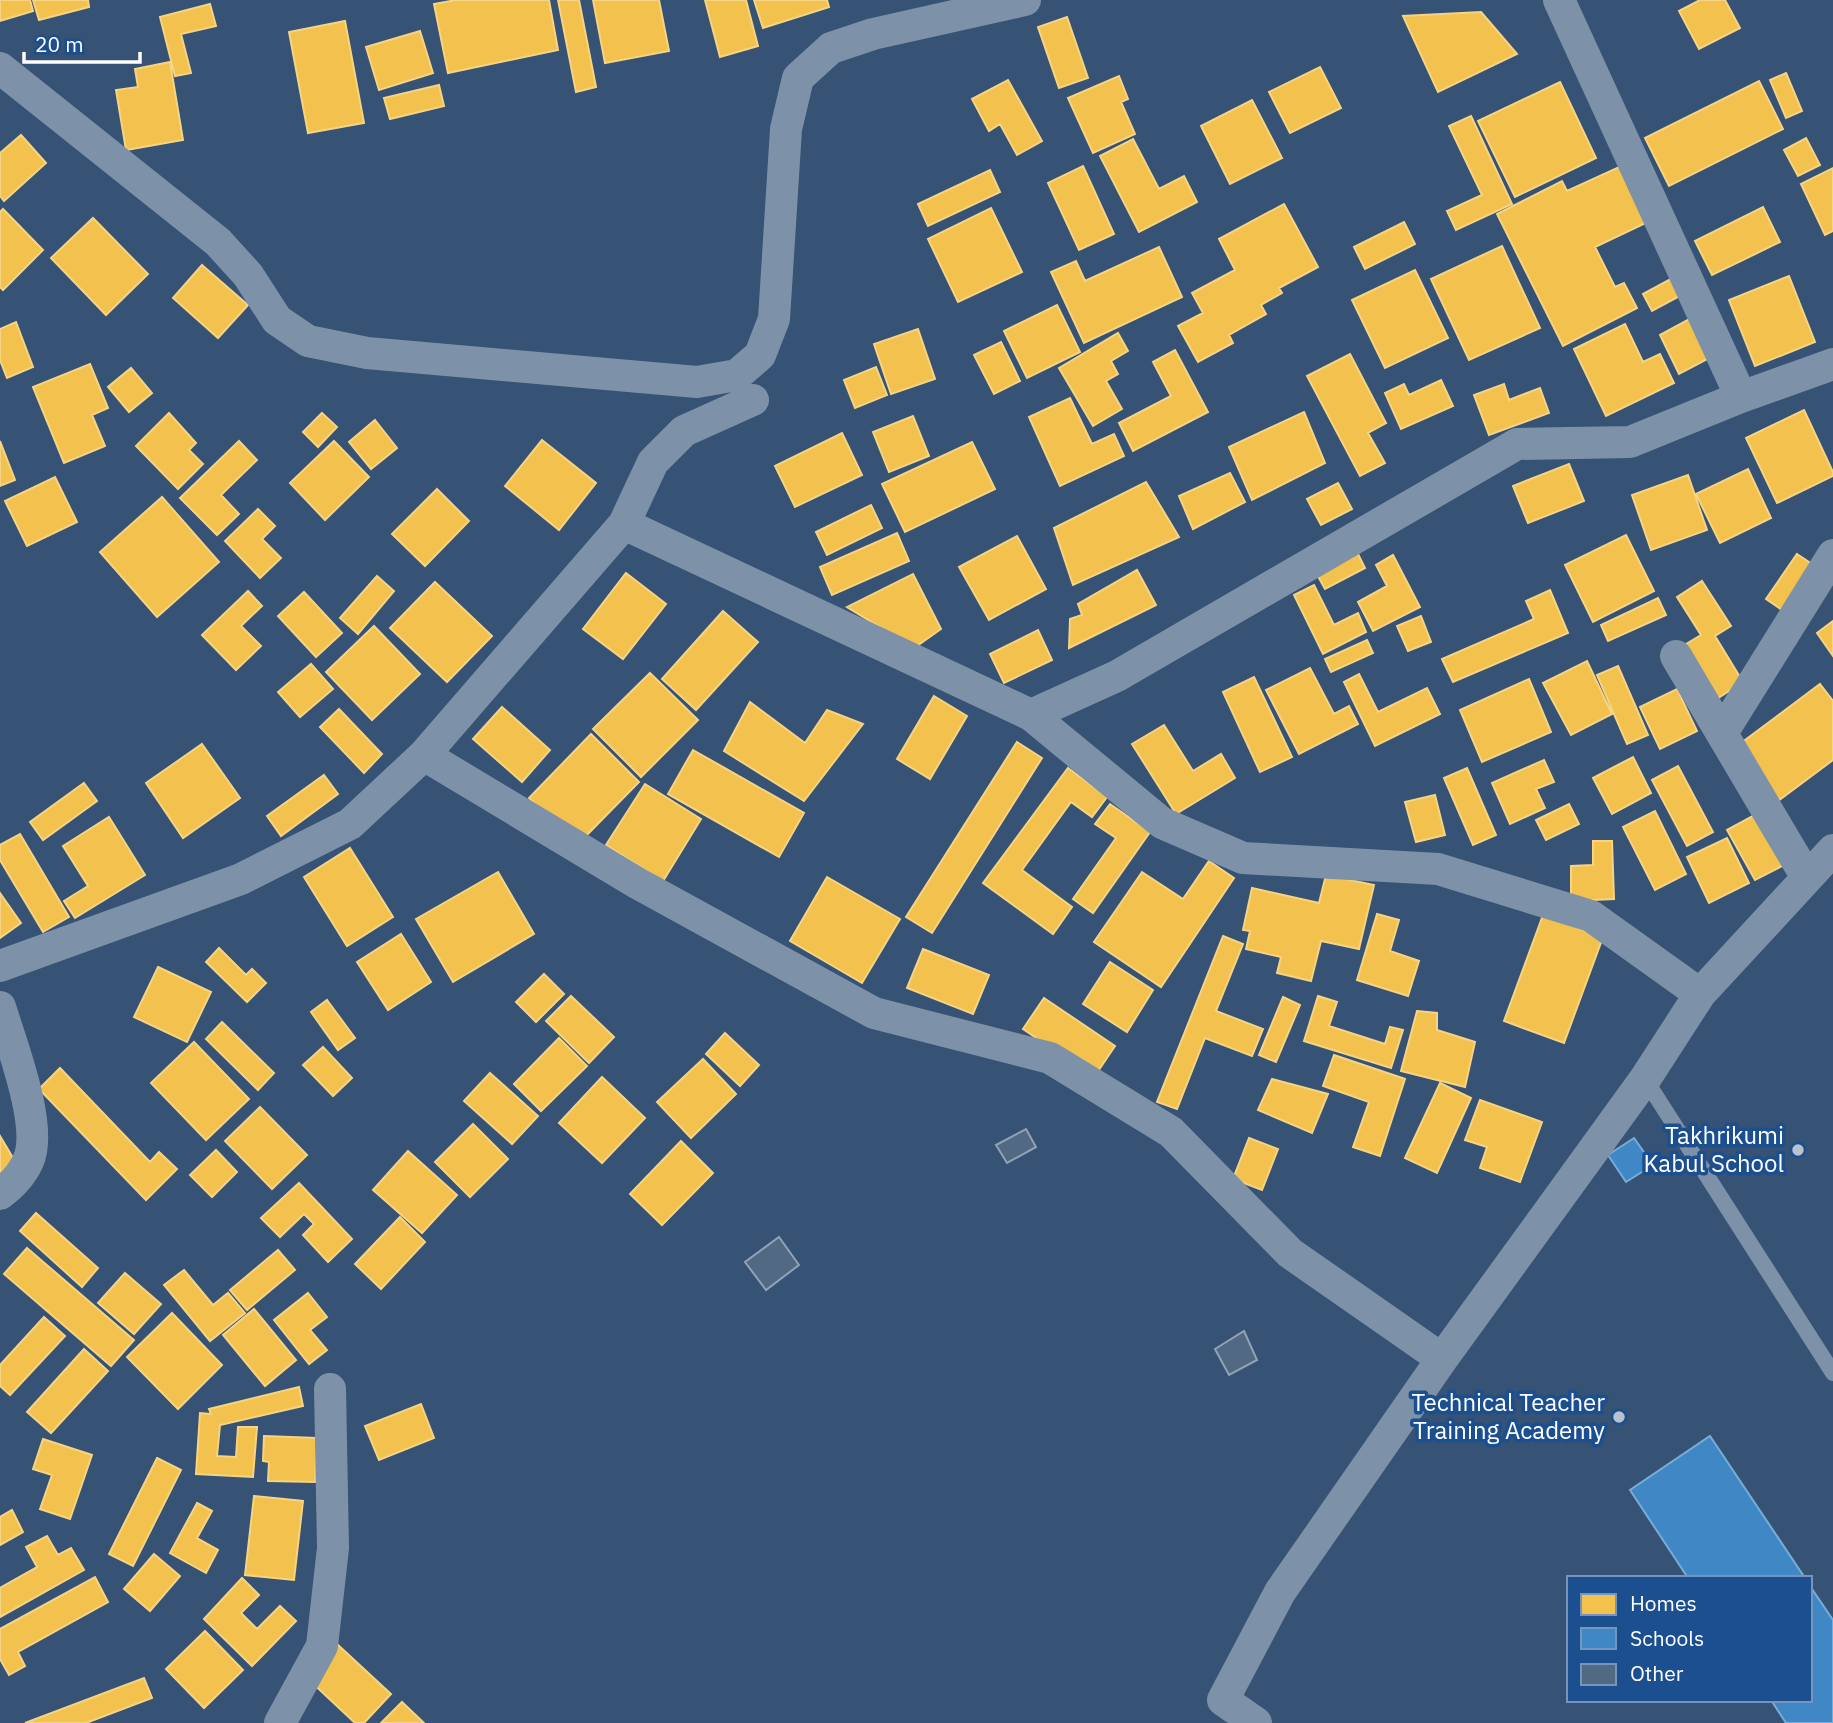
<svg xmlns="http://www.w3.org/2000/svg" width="1833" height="1723" font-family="'IBM Plex Sans',sans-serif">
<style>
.homes{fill:#f2c14e;stroke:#f6d483;stroke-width:2}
.schools{fill:#3f88c5;stroke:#79acd6;stroke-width:2}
.building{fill:#526984;stroke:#92a2b6;stroke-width:2}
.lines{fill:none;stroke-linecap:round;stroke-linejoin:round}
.service{stroke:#7d92a8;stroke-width:16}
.minor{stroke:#7d92a8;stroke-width:32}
.poi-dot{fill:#b9c2ce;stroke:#1b4f8f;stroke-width:2.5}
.labels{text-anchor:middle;stroke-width:7;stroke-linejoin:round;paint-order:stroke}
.poi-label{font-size:24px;fill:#fff;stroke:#1b4f8f;text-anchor:end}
</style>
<rect width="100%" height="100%" fill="#365274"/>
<!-- homes -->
<path class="homes" d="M 0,0 L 30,0 L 33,11 L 0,21 Z
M 33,0 L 88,0 L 89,7 L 39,20 Z
M 456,0 L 549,0 L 558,50 L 448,73 L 434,4 Z
M 558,0 L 579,0 L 596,87 L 576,92 Z
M 593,0 L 659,0 L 669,51 L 605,63 Z
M 705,0 L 746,0 L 758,46 L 720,57 Z
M 754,0 L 827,0 L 829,7 L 763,28 Z
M 1700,0 L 1725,0 L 1740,28 L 1699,49 L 1679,11 Z
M 210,4 L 216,26 L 181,34 L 191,73 L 175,76 L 160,17 Z
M 1481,12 L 1517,54 L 1438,92 L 1403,16 Z
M 1067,17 L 1088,78 L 1059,88 L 1038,27 Z
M 345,21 L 364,123 L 308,133 L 289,32 Z
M 420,31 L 433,73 L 379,90 L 366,47 Z
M 170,62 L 183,140 L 126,150 L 116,90 L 138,87 L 135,69 Z
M 1320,67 L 1341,108 L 1290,133 L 1269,92 Z
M 1786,73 L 1802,111 L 1786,118 L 1770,80 Z
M 1119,76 L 1128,99 L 1121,102 L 1135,134 L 1093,153 L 1068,98 Z
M 1008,80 L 1042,141 L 1017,155 L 1000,124 L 989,131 L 972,99 Z
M 1759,81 L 1783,129 L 1669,186 L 1645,138 Z
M 1560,82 L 1596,158 L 1515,197 L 1478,121 Z
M 439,85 L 444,106 L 390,119 L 384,98 Z
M 1252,100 L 1282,158 L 1230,184 L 1201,126 Z
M 1471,116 L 1512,204 L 1456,230 L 1447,211 L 1482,195 L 1449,126 Z
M 21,135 L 46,163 L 4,201 L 0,196 L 0,153 Z
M 1806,138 L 1820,165 L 1798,176 L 1784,150 Z
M 1133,139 L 1159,189 L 1184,176 L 1197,202 L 1139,232 L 1100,156 Z
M 1628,163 L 1654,219 L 1595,247 L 1615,287 L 1624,283 L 1637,308 L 1563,346 L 1497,214 L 1562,181 L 1567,191 Z
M 1083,166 L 1114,234 L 1079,250 L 1048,183 Z
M 1833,168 L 1833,231 L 1825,235 L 1801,184 Z
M 990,170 L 1000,192 L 928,226 L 918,204 Z
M 1284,204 L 1318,267 L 1279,288 L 1282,293 L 1261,305 L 1266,314 L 1229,335 L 1233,343 L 1198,362 L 1178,326 L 1203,313 L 1192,293 L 1235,270 L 1219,239 Z
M 1763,207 L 1780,242 L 1712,275 L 1695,241 Z
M 991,208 L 1022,272 L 958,302 L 928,239 Z
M 3,209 L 43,250 L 3,290 L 0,287 L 0,212 Z
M 93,218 L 148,274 L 106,315 L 51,258 Z
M 1404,222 L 1415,244 L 1365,269 L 1354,247 Z
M 1502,246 L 1540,328 L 1469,360 L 1431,279 Z
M 1159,247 L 1182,297 L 1084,343 L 1051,272 L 1076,261 L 1085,281 Z
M 202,265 L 248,305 L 218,338 L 173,298 Z
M 1415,270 L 1448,338 L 1385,368 L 1352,300 Z
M 1678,275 L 1687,292 L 1652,311 L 1643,294 Z
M 1789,276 L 1815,342 L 1755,366 L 1729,300 Z
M 1057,305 L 1080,352 L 1027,378 L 1004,331 Z
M 1693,317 L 1713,356 L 1679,374 L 1660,335 Z
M 16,322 L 33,367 L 7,378 L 0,360 L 0,329 Z
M 1625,324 L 1643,362 L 1660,354 L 1674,383 L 1606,416 L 1574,349 Z
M 918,329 L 935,379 L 891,394 L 874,344 Z
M 1118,333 L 1128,351 L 1111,361 L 1118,374 L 1106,381 L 1122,409 L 1093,426 L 1059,368 Z
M 1001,342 L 1020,381 L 994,394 L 974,355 Z
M 1175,350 L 1208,412 L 1133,451 L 1119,423 L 1171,396 L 1153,362 Z
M 1350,354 L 1386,423 L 1368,433 L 1385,463 L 1360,476 L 1307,376 Z
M 90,364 L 108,408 L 92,415 L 105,446 L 64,463 L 33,387 Z
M 876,367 L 887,395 L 855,408 L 844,380 Z
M 131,368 L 152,393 L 129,412 L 108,387 Z
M 1441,380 L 1453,406 L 1401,429 L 1385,393 L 1404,384 L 1409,395 Z
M 1504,384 L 1509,400 L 1540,388 L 1549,413 L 1489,435 L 1474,395 Z
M 1070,398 L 1092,444 L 1114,434 L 1124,456 L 1060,486 L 1029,417 Z
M 1804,410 L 1833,472 L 1833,476 L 1777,503 L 1746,438 Z
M 1304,412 L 1325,463 L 1252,500 L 1229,447 Z
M 169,413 L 196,443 L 189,450 L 203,464 L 178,489 L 136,446 Z
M 322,413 L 337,427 L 318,447 L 303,432 Z
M 913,416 L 929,456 L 889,472 L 873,432 Z
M 375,420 L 397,448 L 371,469 L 349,442 Z
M 842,433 L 862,475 L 795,507 L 775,466 Z
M 542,440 L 596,483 L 559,530 L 505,486 Z
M 0,441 L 15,480 L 0,486 Z
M 239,441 L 257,460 L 221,495 L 239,514 L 217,535 L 180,498 Z
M 334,441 L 369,477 L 325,520 L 290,483 Z
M 972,442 L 995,489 L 905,532 L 882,484 Z
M 1569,464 L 1584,501 L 1528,523 L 1513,486 Z
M 1748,469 L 1771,518 L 1720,543 L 1696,494 Z
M 1230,473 L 1245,502 L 1193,529 L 1179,496 Z
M 1688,475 L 1707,530 L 1651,550 L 1632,495 Z
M 55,477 L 77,522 L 27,546 L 5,501 Z
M 1146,482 L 1179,537 L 1073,585 L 1054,528 Z
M 1338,483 L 1352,509 L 1321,525 L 1307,499 Z
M 437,489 L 469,521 L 425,566 L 392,534 Z
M 162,497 L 219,562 L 157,617 L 100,552 Z
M 871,505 L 882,528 L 827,555 L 816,532 Z
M 258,509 L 275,526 L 262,539 L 281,558 L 260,578 L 225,541 Z
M 897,533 L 909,561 L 832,595 L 820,567 Z
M 1626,535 L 1654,591 L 1593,622 L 1565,565 Z
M 1017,536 L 1046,589 L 989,620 L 959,567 Z
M 1356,550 L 1365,568 L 1325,589 L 1315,571 Z
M 1797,554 L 1818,568 L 1788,614 L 1766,599 Z
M 1393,555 L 1420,607 L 1373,631 L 1358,602 L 1387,586 L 1376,565 Z
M 1137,570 L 1156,605 L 1069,648 L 1070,619 L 1082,615 L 1078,604 Z
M 626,573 L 666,604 L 623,659 L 583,629 Z
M 913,574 L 941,629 L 914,648 L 847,607 Z
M 377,576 L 394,591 L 358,634 L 340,618 Z
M 1702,581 L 1731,626 L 1715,636 L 1743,682 L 1715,700 L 1681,647 L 1701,635 L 1677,597 Z
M 435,582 L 492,636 L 447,682 L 390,628 Z
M 1314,585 L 1334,625 L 1358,613 L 1366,632 L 1323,654 L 1294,595 Z
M 1550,590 L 1568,633 L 1453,682 L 1442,659 L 1534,619 L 1526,601 Z
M 248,591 L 262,606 L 241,626 L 261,646 L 236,670 L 202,635 Z
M 304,592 L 342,633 L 316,657 L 278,616 Z
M 1658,598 L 1666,615 L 1608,641 L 1601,625 Z
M 723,611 L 758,642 L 696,710 L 662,679 Z
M 1421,616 L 1431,642 L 1408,651 L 1397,626 Z
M 1833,621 L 1833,656 L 1817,633 Z
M 374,626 L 420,674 L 372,720 L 326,672 Z
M 1038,630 L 1052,660 L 1004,683 L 990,654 Z
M 1367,640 L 1373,653 L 1331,672 L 1325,659 Z
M 1587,661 L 1612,714 L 1571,735 L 1543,683 Z
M 311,664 L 333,689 L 300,717 L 278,692 Z
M 1618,666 L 1648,735 L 1627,744 L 1597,675 Z
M 1310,668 L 1334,714 L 1349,706 L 1358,724 L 1299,754 L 1266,690 Z
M 650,673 L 698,720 L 641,777 L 593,729 Z
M 1359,674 L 1378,712 L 1427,688 L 1440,714 L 1375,746 L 1344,682 Z
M 1254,677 L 1292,757 L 1260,772 L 1223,692 Z
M 1529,679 L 1551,732 L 1482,762 L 1460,710 Z
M 1820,684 L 1833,701 L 1833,760 L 1774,804 L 1733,749 Z
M 1677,689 L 1697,731 L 1660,749 L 1640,707 Z
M 934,696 L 967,716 L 930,779 L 897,759 Z
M 750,702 L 805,743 L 827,710 L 863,724 L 804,801 L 724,751 Z
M 502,707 L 550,750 L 522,782 L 473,739 Z
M 339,709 L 382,754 L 364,773 L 320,727 Z
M 1164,725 L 1193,771 L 1221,754 L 1235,778 L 1176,814 L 1132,744 Z
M 591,734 L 639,782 L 577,845 L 529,798 Z
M 1017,742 L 1042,758 L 932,933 L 906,917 Z
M 202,744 L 240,798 L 183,838 L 146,783 Z
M 693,750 L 804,813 L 779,857 L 668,794 Z
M 1633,757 L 1651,793 L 1612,814 L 1593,778 Z
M 1544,760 L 1554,782 L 1536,789 L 1545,808 L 1510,824 L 1492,783 Z
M 1678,766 L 1713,832 L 1687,846 L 1652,780 Z
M 1068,768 L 1107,797 L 1092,817 L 1071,802 L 1022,870 L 1072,907 L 1053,934 L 983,883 Z
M 1467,768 L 1496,835 L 1473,845 L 1444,778 Z
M 324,775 L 338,794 L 281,836 L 267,816 Z
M 84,783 L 97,801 L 43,840 L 30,822 Z
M 645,784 L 701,819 L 663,881 L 606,845 Z
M 1435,795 L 1445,835 L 1416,842 L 1405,802 Z
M 1110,804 L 1150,832 L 1093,913 L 1073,899 L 1116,838 L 1095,824 Z
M 1569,804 L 1579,824 L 1546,840 L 1536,820 Z
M 1655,811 L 1686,874 L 1655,890 L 1623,827 Z
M 1760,812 L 1788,863 L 1755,880 L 1727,830 Z
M 109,817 L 145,875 L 75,918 L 64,901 L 88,886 L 63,846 Z
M 20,834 L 69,917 L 43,932 L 0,860 L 0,845 Z
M 1727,838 L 1749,883 L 1709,903 L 1687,857 Z
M 1593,841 L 1612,841 L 1614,899 L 1571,901 L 1571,866 L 1593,865 Z
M 350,848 L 393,917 L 347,946 L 304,877 Z
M 1209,861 L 1234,878 L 1161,987 L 1094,942 L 1142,872 L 1183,899 Z
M 498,872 L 534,934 L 453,982 L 416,919 Z
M 1326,875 L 1374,885 L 1359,949 L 1321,941 L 1311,981 L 1277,973 L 1281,957 L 1246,949 L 1250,931 L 1243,930 L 1252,888 L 1319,903 Z
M 827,877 L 900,919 L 862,983 L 790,941 Z
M 0,893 L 21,923 L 0,938 Z
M 1377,914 L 1399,920 L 1390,951 L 1419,961 L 1408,996 L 1357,980 Z
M 1543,915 L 1603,937 L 1564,1043 L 1504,1021 Z
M 401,934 L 431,982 L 388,1010 L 357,962 Z
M 1223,936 L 1243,944 L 1216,1011 L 1263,1029 L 1252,1056 L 1205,1038 L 1177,1109 L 1157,1102 Z
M 219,948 L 246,975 L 252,969 L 266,983 L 247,1002 L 206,962 Z
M 923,949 L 989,975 L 973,1014 L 907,988 Z
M 1110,962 L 1153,990 L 1127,1032 L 1083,1004 Z
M 158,967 L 211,992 L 187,1042 L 134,1017 Z
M 544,974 L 564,994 L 536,1022 L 516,1002 Z
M 571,996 L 614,1037 L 589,1063 L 546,1021 Z
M 1318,996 L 1337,1002 L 1329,1026 L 1385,1044 L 1390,1027 L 1403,1030 L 1391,1068 L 1304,1041 Z
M 1283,997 L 1300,1005 L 1276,1062 L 1259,1055 Z
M 1044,998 L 1115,1046 L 1094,1077 L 1023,1029 Z
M 327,1000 L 355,1038 L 338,1050 L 311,1012 Z
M 1417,1011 L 1437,1013 L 1437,1030 L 1475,1042 L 1465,1087 L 1401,1071 Z
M 222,1022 L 274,1073 L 258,1090 L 206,1039 Z
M 725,1033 L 759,1065 L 740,1086 L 706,1054 Z
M 559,1038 L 587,1066 L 541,1111 L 514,1084 Z
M 194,1042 L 249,1099 L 206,1140 L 151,1083 Z
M 323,1047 L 352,1078 L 333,1096 L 303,1065 Z
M 1334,1055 L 1405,1079 L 1380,1156 L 1353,1147 L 1369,1102 L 1323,1086 Z
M 703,1059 L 736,1094 L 691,1138 L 657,1102 Z
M 60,1068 L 150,1162 L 159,1152 L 177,1169 L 146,1200 L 39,1089 Z
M 490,1073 L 538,1116 L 512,1144 L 464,1101 Z
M 602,1077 L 645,1118 L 602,1163 L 559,1123 Z
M 1272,1079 L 1328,1094 L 1312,1133 L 1258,1110 Z
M 1440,1083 L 1471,1098 L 1437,1173 L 1405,1158 Z
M 1480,1100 L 1542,1122 L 1520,1182 L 1480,1168 L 1487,1147 L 1465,1140 Z
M 260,1107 L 307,1155 L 272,1189 L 225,1141 Z
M 473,1124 L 508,1159 L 470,1197 L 435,1162 Z
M 0,1136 L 16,1163 L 0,1173 Z
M 1249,1138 L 1278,1149 L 1262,1190 L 1233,1179 Z
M 681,1141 L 713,1173 L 662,1225 L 630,1194 Z
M 216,1150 L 237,1172 L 212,1197 L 190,1175 Z
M 408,1151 L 457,1195 L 422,1233 L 373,1190 Z
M 299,1183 L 352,1239 L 328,1262 L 303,1235 L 314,1224 L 304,1214 L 280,1237 L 261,1218 Z
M 36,1213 L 98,1268 L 82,1287 L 20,1231 Z
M 400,1217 L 425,1242 L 381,1289 L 355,1264 Z
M 27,1248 L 134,1340 L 111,1366 L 4,1274 Z
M 278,1250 L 295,1270 L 247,1310 L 230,1290 Z
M 184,1270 L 213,1305 L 228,1293 L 245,1313 L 210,1341 L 164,1285 Z
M 125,1273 L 161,1304 L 134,1334 L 98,1303 Z
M 308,1293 L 327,1317 L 310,1330 L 327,1350 L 309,1364 L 274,1320 Z
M 254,1309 L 296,1360 L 265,1386 L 223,1335 Z
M 172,1313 L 222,1365 L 178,1409 L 127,1357 Z
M 44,1317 L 65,1336 L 10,1395 L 0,1386 L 0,1365 Z
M 84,1349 L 108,1371 L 51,1433 L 27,1412 Z
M 299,1387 L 303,1406 L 220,1425 L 217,1456 L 236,1457 L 238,1427 L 257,1427 L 253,1477 L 196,1474 L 200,1413 L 211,1414 L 209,1409 Z
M 421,1404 L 434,1438 L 379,1460 L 365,1426 Z
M 264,1436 L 317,1438 L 315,1482 L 268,1481 L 269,1462 L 263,1461 Z
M 43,1439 L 92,1455 L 70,1519 L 40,1509 L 52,1475 L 33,1469 Z
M 157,1458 L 181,1470 L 133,1566 L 109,1554 Z
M 254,1496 L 303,1501 L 294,1580 L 245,1575 Z
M 197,1503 L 212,1511 L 197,1538 L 218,1550 L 206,1573 L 170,1553 Z
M 12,1510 L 23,1532 L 0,1545 L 0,1517 Z
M 47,1536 L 58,1555 L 71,1548 L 84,1570 L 0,1617 L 0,1588 L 37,1567 L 26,1547 Z
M 154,1554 L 180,1576 L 150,1611 L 124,1589 Z
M 95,1577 L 108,1602 L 18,1652 L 25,1666 L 9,1675 L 0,1659 L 0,1629 Z
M 242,1578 L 259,1595 L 241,1613 L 257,1629 L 280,1606 L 296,1621 L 252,1666 L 204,1619 Z
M 205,1631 L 243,1670 L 204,1708 L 166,1669 Z
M 337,1644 L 391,1694 L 364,1723 L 355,1723 L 307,1678 Z
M 144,1678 L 152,1698 L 86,1723 L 25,1723 Z
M 402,1702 L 424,1723 L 381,1723 Z"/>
<!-- schools -->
<path class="schools" d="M 1634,1138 L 1653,1165 L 1626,1182 L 1608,1155 Z
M 1710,1436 L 1805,1578 L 1688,1578 L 1630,1490 Z
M 1810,1586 L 1833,1620 L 1833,1723 L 1786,1723 L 1771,1700 L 1810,1700 Z"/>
<!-- building -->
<path class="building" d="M 1026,1129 L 1036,1147 L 1007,1163 L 996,1145 Z
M 779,1237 L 799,1265 L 766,1290 L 745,1262 Z
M 1244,1331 L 1257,1360 L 1229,1375 L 1215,1349 Z"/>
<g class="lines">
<!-- service -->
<path class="service" d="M 1645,1079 L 1833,1373"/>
<!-- minor -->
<path class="minor" d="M 1559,0 L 1741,397
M 0,68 L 218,242 L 248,275 L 277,320 L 308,341 L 367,353 L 697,382 L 737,375 L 760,355 L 774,319 L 786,129 L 798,78 L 831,48 L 873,34 L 1025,0
M 624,524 L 1031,715 L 1162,823 L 1243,858 L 1438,869 L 1591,916 L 1700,994
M 1676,656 L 1806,876
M 1031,715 L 1117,676 L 1517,444 L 1630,442 L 1741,397 L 1833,364
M 1722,733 L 1833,555
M 424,755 L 637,883 L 874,1013 L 1050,1058 L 1171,1132 L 1290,1253 L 1442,1359
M 0,966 L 241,879 L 350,824 L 424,755 L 624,524 L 653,462 L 684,431 L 753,400
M 0,1007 C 11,1043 44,1128 28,1161 C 22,1175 12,1185 0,1194
M 280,1723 L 322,1646 L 333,1548 L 330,1389
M 1256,1723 L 1223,1700 L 1280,1592 L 1442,1359 L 1645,1079 L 1700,994 L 1833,850"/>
</g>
<!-- markers -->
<g class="poi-dot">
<circle cx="1798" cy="1150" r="7"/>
<circle cx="1619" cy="1417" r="7"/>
</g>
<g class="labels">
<!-- poi labels -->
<g class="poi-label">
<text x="1784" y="1144">Takhrikumi<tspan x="1784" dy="28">Kabul School</tspan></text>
<text x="1605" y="1411">Technical Teacher<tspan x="1605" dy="28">Training Academy</tspan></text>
</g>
</g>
<!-- legend -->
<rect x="1567" y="1576" width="245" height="126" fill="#1b4f8f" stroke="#7695bc" stroke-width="2"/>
<rect x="1581" y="1594" width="35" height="21" fill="#f2c14e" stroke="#7695bc" stroke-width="2"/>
<text x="1630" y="1611" font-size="21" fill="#ffffff">Homes</text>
<rect x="1581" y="1628" width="35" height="21" fill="#3f88c5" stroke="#7695bc" stroke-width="2"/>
<text x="1630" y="1646" font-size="21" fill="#ffffff">Schools</text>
<rect x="1581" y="1664" width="35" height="21" fill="#526984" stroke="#7695bc" stroke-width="2"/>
<text x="1630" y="1681" font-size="21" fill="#ffffff">Other</text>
<!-- scale -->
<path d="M24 52v10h116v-10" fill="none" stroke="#ffffff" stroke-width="3.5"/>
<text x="35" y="52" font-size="21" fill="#ffffff" stroke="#1b4f8f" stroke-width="5" paint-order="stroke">20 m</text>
</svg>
